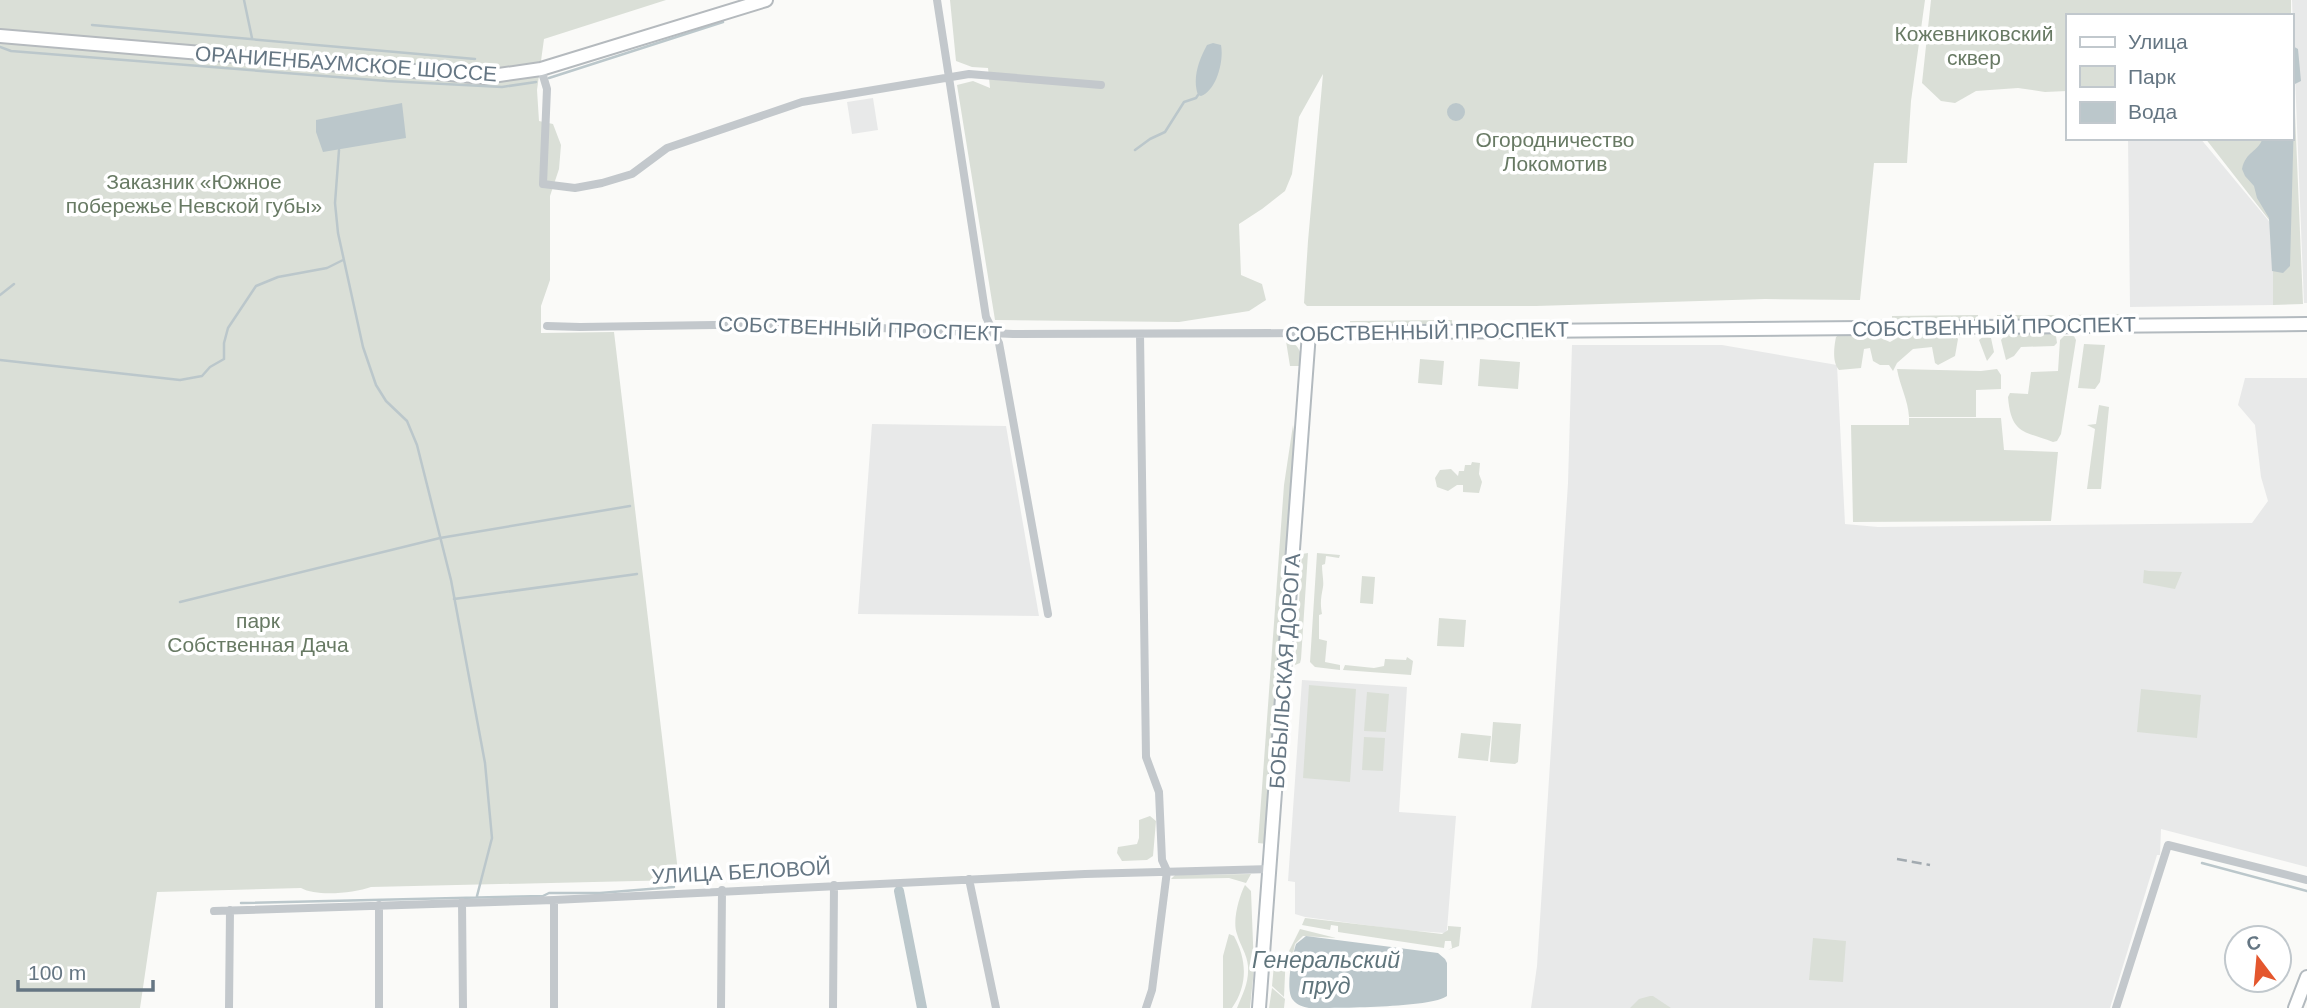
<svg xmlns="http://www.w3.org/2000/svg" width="2307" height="1008" font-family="Helvetica,sans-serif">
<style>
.built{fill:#e8e9e9}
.green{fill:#dadfd7}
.water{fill:#bbc7cb}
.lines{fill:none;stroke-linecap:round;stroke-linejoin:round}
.stream{stroke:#bbc7cb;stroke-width:2.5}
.canal{stroke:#bbc7cb;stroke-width:10}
.secondary-casing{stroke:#b3babf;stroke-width:16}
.primary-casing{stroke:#b5babe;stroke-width:16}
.street{stroke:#c3c8cc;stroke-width:8}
.secondary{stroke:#fff;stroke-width:12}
.primary{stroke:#fff;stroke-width:12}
.rail{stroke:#a2aab0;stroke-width:2.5;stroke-dasharray:10 5;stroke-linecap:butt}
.labels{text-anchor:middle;stroke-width:7;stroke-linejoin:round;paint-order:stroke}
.park-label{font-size:21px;fill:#687a64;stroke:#fff}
.street-label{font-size:21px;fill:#657683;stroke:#fff}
.water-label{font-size:23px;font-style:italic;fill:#60757c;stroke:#fff}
</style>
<rect width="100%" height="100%" fill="#fafaf8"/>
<!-- built -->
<path class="built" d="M 2292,0 L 2307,0 L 2307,303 L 2304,303 Z
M 873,98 L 878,130 L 852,134 L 847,102 Z
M 2128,138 L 2200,138 L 2273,226 L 2273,305 L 2130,307 Z
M 1572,345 L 1722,345 L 1837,365 L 1845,524 L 1878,527 L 2252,523 L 2268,501 L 2261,477 L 2255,425 L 2238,405 L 2245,378 L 2307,378 L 2307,867 L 2161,829 L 2160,855 L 2157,855 L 2110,1008 L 1531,1008 L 1537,966 L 1568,483 Z
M 872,424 L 1006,426 L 1039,616 L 858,614 Z
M 1302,680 L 1407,687 L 1399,812 L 1456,816 L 1447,930 L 1445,933 L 1403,930 L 1305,917 L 1295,914 L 1295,882 L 1288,881 Z"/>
<!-- green -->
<path class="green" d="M 0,0 L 666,0 L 544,39 L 537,90 L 539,121 L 553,124 L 561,145 L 559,169 L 550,196 L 550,280 L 541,306 L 541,333 L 614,332 L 679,880 L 371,887 C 354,893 317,897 301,888 L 157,892 L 140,1008 L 0,1008 Z
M 950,0 L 1925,0 L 1911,101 L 1907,163 L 1874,163 L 1860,300 L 1765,299 L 1536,306 L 1307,306 L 1304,303 L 1308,241 L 1323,74 L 1299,117 L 1292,174 L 1285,191 L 1262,209 L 1239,224 L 1241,275 L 1262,284 L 1266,300 L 1249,311 L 1179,322 L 995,320 L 957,85 L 973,81 L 990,88 L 988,68 L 972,67 L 956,61 Z
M 1931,0 L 2291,0 L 2291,16 L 2067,16 L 2067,91 L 2045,92 L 2018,88 L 1976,91 L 1955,103 L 1941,101 L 1922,83 Z
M 2291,17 L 2303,304 L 2273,305 L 2273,225 L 2205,138 L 2291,138 Z
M 2123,314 L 2124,319 L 2069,319 L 2069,315 Z
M 1978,315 L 1978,319 L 1892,319 L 1892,316 Z
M 1997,315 L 2062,315 L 2062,319 L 1997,319 Z
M 1452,320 L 1452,324 L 1350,325 L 1350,321 Z
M 1953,333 L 1958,339 L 1955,356 L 1938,365 L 1935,363 L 1932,347 L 1913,349 L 1897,363 L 1893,371 L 1889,365 L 1880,365 L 1873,361 L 1870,348 L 1864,349 L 1861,368 L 1839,370 C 1832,362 1834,347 1836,337 L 1840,334 L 1871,334 L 1890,342 L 1904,334 Z
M 2006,334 L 2052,334 L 2056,336 L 2057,343 L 2054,346 L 2021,347 L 2014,356 L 2006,360 L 2001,340 Z
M 1984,336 L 1991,338 L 1994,352 L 1987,361 L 1979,340 Z
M 2064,336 L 2074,336 L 2076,340 L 2061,434 L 2057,441 L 2053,442 C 2025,431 2011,435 2008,397 L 2010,393 L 2028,394 L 2031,372 L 2058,371 L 2060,340 Z
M 1286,341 C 1299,343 1302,353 1302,366 L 1290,366 Z
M 2084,344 L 2105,345 L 2100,382 L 2095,389 L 2078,388 Z
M 1420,359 L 1444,361 L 1442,385 L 1418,383 Z
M 1480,359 L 1520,362 L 1518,389 L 1478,386 Z
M 1897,369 L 1981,371 L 1997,369 L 2001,375 L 2001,389 L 1976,390 L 1976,417 L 1909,417 C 1908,399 1900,387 1897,369 Z
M 2099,405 L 2109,407 L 2101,489 L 2087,489 L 2095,429 L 2087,425 L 2096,424 Z
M 1909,418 L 2001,418 L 2004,450 L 2058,452 L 2051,521 L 1853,522 L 1851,425 L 1909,425 Z
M 1293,425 L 1296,446 L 1267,844 L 1258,843 L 1284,485 Z
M 1472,462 L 1480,463 L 1479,474 L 1482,482 L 1479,493 L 1463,492 L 1463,485 L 1457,485 L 1448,491 L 1437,487 L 1435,478 L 1440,470 L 1451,469 L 1458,476 L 1459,471 L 1464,471 L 1465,465 L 1471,465 Z
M 1308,553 L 1301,659 L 1300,663 L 1295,665 L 1302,554 Z
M 1317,553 L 1340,555 L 1339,558 L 1326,556 L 1325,564 L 1322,565 C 1322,573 1324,582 1323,587 C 1321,598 1320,603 1322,614 L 1319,615 L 1319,639 L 1327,641 L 1325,662 L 1340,665 L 1340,670 L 1315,667 L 1310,662 Z
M 2144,570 L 2149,571 L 2182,572 L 2175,589 L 2143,583 Z
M 1362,576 L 1375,577 L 1373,604 L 1360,603 Z
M 1439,618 L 1466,620 L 1464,647 L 1437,646 Z
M 1407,657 L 1413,661 L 1411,675 L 1343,670 L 1345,665 L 1374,668 L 1384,666 L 1385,659 L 1406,660 Z
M 1309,685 L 1356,689 L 1350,782 L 1303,778 Z
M 2141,689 L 2201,695 L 2197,738 L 2137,732 Z
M 1367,692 L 1389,694 L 1386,732 L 1364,731 Z
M 1493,722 L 1521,724 L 1518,762 L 1515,764 L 1490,762 Z
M 1461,733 L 1491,736 L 1488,761 L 1458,758 Z
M 1364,737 L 1385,738 L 1383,771 L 1362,770 Z
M 1150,816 L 1156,821 L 1153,856 L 1147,860 L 1122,861 L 1117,853 L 1118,847 L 1137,844 L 1139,838 L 1139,820 Z
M 1251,874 L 1246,883 L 1229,878 L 1171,879 L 1175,875 Z
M 1245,885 L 1251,891 L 1254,969 L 1250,1008 L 1237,1008 C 1243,993 1249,983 1248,966 C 1247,954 1240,945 1237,934 C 1232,922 1239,896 1245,885 Z
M 1305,918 L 1442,934 L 1448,930 L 1448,926 L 1461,927 L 1459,946 L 1448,950 L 1452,948 L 1451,941 L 1445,941 L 1444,948 L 1338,932 L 1338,926 L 1331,925 L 1330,930 L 1302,925 Z
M 1300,929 L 1336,938 L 1303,936 L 1295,944 L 1291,964 L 1288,964 L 1289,951 Z
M 1229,934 L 1234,936 C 1247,960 1248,985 1232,1008 L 1223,1008 L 1223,956 Z
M 1813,938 L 1846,941 L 1843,982 L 1809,980 Z
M 1286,952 L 1284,997 L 1272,986 L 1275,954 Z
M 1272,988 L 1285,999 L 1284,1008 L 1269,1008 Z
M 1650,996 L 1653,996 L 1671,1008 L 1630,1008 L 1639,999 Z"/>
<!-- water -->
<path class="water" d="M 1213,43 L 1221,45 C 1224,60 1217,90 1201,96 L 1198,95 C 1192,78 1199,60 1207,45 Z
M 2291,45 L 2298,49 L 2301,81 L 2291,86 Z
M 402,103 L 406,138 L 323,152 L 316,132 L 316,120 Z
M1447 112a9 9 0 1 1 18 0a9 9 0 1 1-18 0Z
M 2291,118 L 2294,118 L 2290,266 L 2283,273 L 2272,271 L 2269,218 L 2257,198 L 2254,186 L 2245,176 L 2242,169 C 2246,151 2257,153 2263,138 L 2291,138 Z
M 1306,936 L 1438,953 L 1445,959 L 1447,963 L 1447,996 C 1432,1008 1334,1008 1309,1008 C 1303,1007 1297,1005 1293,1000 C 1285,991 1292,956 1296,944 Z"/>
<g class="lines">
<!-- stream -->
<path class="stream" d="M 244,0 L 252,38
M 92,25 L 475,59
M 0,47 L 11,51 L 387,81 L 502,87 L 536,82
M 549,78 L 723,22
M 339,150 L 335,203 L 338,233 L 363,347 L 376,385 L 386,401 L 407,421 L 417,445 L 451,580 L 485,763 L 492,838 L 477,896
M 1135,150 L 1150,139 L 1165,132 L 1184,102 L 1196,98 L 1198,95
M 0,295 L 14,284
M 0,360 L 180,380 L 202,376 L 210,367 L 224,359 L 224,343 L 228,328 L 256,286 L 278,277 L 327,268 L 343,260
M 454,599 L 637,574
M 180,602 L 440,538 L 630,506
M 2202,863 L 2307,891
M 241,903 L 543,896 L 549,893 L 600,893 L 674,887"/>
<!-- canal -->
<path class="canal" d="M 899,891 L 922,1008"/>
<!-- secondary casing -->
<g class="secondary-casing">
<path id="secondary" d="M 1259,1008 L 1309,333 L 2307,324
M 2295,1008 L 2307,977"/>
</g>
<!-- primary casing -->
<g class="primary-casing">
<path id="primary" d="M 0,36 L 485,77 L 541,69 L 766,0"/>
</g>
<!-- street -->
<path class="street" d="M 937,0 L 986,317 L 999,343 L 1048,614
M 541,69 L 547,89 L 543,184 L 575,188 L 602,183 L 632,174 L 667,148 L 802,102 L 969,74 L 1101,85
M 547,326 L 580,327 L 790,324 L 1013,334 L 1309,333
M 1140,334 L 1146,757 L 1159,792 L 1162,860 L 1167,871 L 1152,990 L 1146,1008
M 969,879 L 996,1008
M 462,902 L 463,1008
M 214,911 L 554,900 L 1085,874 L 1271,869
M 229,1008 L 230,910
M 379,1008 L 379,905
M 554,1008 L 554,900
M 721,1008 L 722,890
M 833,1008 L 834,885
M 2116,1008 L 2168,845 L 2307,880"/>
<!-- secondary -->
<use href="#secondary" class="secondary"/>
<!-- primary -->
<use href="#primary" class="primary"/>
<!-- rail -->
<path class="rail" d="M 1897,859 L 1930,865"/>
</g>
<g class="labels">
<!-- park labels -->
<g class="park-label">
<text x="1974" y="41">Кожевниковский<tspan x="1974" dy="24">сквер</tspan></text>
<text x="1555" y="147">Огородничество<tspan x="1555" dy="24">Локомотив</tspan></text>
<text x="194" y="189">Заказник «Южное<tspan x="194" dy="24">побережье Невской губы»</tspan></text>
<text x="258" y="628">парк<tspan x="258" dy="24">Собственная Дача</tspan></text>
</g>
<!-- street labels -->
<g class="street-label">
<text transform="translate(346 64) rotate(4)" y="7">ОРАНИЕНБАУМСКОЕ ШОССЕ</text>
<text transform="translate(1994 327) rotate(-1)" y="7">СОБСТВЕННЫЙ ПРОСПЕКТ</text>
<text transform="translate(860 329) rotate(2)" y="7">СОБСТВЕННЫЙ ПРОСПЕКТ</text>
<text transform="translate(1427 332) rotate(-1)" y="7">СОБСТВЕННЫЙ ПРОСПЕКТ</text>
<text transform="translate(1285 671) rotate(-86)" y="7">БОБЫЛЬСКАЯ ДОРОГА</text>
<text transform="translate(741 872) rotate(-3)" y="7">УЛИЦА БЕЛОВОЙ</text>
</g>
<!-- water labels -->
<g class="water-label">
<text x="1326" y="968">Генеральский<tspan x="1326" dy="26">пруд</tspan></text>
</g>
</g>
<!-- legend -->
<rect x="2066" y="14" width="228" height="126" fill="#ffffff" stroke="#c1c8cd" stroke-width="2"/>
<rect x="2080" y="37" width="35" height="10" fill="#ffffff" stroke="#c1c8cd" stroke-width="2"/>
<text x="2128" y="49" font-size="21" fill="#657683">Улица</text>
<rect x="2080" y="66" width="35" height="21" fill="#dadfd7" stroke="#c1c8cd" stroke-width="2"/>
<text x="2128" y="84" font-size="21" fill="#657683">Парк</text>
<rect x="2080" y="102" width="35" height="21" fill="#bbc7cb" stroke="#c1c8cd" stroke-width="2"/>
<text x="2128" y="119" font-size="21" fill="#657683">Вода</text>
<!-- north arrow -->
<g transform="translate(2258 959) rotate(344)"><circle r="33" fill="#ffffff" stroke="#c1c8cd" stroke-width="2"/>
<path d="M0-5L12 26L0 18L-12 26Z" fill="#e4572e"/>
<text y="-10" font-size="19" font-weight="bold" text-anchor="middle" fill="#657683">С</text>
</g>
<!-- scale -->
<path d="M18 980v10h135v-10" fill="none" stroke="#657683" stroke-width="3.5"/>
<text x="28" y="980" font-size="21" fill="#657683" stroke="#ffffff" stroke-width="5" paint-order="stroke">100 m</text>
</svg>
